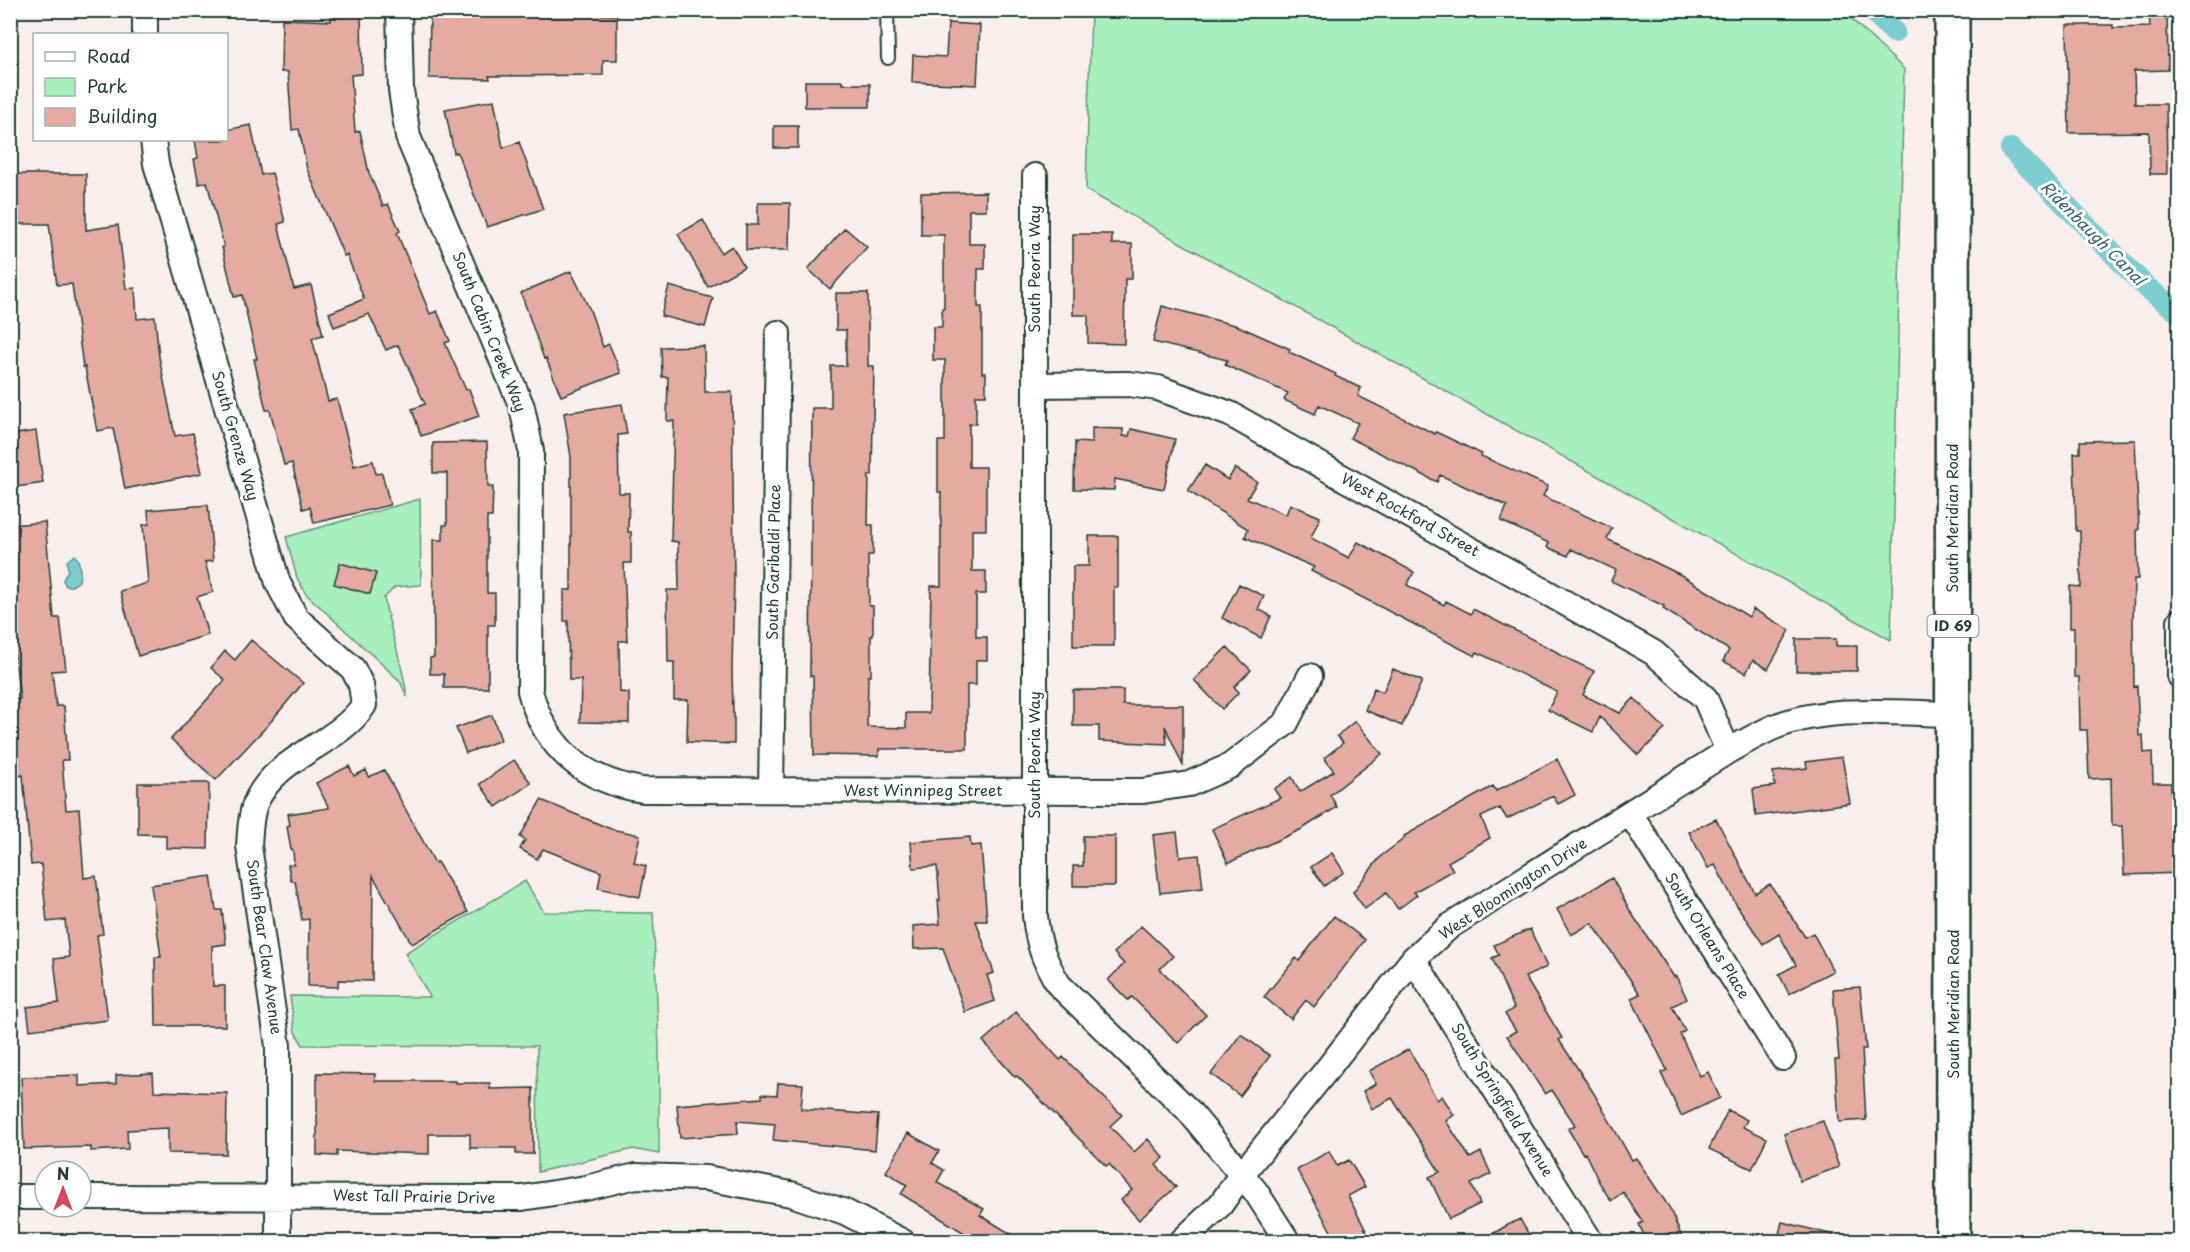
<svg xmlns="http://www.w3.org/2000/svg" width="2190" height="1252" font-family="'Playpen Sans',sans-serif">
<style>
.green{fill:#a7f0be;stroke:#639679;stroke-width:1.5}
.water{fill:#7ccdd2;stroke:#579393;stroke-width:1.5}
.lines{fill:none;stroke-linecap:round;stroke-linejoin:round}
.canal{stroke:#7ccdd2;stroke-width:22}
.building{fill:#e5aba2;stroke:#1f3d34;stroke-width:1.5}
.lane-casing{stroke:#1f3d34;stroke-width:16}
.street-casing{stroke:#1f3d34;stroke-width:28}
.primary-casing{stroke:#1f3d34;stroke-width:38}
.lane{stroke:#fff;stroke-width:12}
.street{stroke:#fff;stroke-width:24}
.primary{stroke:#fff;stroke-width:33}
.labels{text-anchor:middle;stroke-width:6;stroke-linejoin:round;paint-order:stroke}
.shield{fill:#fff;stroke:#627771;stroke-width:1.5}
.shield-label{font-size:14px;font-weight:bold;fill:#1f3d34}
.street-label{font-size:15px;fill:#1f3d34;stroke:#fff}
.water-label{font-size:16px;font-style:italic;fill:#36615c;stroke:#fff}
</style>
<rect width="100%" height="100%" fill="#faeeec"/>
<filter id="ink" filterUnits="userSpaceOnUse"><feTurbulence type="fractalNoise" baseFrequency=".0167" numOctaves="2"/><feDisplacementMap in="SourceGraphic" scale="12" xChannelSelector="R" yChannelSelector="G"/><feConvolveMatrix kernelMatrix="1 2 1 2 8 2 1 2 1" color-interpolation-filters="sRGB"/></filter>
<g filter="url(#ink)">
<!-- green -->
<path class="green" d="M 1091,11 L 1843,11 L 1904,69 L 1891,640 L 1086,190 Z
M 420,499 L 421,585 L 395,587 L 384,598 C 390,632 403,663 407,697 L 400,681 L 306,594 L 297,578 L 286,537 Z
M 525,881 L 544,912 L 653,913 L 659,1046 L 659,1154 L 633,1149 L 538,1172 L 537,1046 L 303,1045 L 295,1032 L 290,996 L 430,997 L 405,953 Z"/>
<!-- water -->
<path class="water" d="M 75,555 C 81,563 81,572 79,581 L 72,586 L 66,586 L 63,580 L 68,570 L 67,561 Z"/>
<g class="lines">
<!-- canal -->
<path class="canal" d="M 1872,10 L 1894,32
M 2011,149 L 2146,287 L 2180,313"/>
</g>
<!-- building -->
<path class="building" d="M 2149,10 L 2167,10 L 2168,70 L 2134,71 L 2135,104 L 2166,104 L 2167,174 L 2150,174 L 2149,132 L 2069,133 L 2067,25 L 2113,25 L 2113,28 L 2150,27 Z
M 361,12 L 362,74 L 351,75 L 355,132 L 360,131 L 369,173 L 383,206 L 388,204 L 400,231 L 397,233 L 430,314 L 437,311 L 450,341 L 445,343 L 466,390 L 469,389 L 479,416 L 421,436 L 412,409 L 425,404 L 398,345 L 386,350 L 369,314 L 334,327 L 329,313 L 364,299 L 347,255 L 344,256 L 307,169 L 299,129 L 292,130 L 288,72 L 281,72 L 282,19 L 331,21 L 331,13 Z
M 468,12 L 617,15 L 617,60 L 603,60 L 603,75 L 489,76 L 490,79 L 429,78 L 430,14 L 468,15 Z
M 948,23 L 980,25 L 977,85 L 912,82 L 913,55 L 946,57 Z
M 805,81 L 842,81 L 842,84 L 870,84 L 870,107 L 805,107 Z
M 494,100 L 503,148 L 519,142 L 543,209 L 487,227 L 457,152 L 454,153 L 445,109 Z
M 251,125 L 261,175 L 272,173 L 285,222 L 278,224 L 294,289 L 311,285 L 323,335 L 312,338 L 328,401 L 337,399 L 354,466 L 373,461 L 376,474 L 382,473 L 390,505 L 314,523 L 310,507 L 303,509 L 292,463 L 284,465 L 270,410 L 266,410 L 257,372 L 254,359 L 257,359 L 242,295 L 234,297 L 222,247 L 224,247 L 207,182 L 199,184 L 194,159 L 198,158 L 195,140 L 226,140 L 226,130 Z
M 774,126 L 798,126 L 798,148 L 774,148 Z
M 13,174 L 86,174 L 86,230 L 118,225 L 126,289 L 135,288 L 137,319 L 155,317 L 159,357 L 175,436 L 193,433 L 202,473 L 125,489 L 113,428 L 97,431 L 85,367 L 83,367 L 72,284 L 57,285 L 49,224 L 12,224 Z
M 986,192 L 986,210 L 969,210 L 969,244 L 985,244 L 985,269 L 978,269 L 978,307 L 982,307 L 982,373 L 986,373 L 986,395 L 976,395 L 976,424 L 969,424 L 969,467 L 986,467 L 986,530 L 972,530 L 972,571 L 986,571 L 986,594 L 976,594 L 976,637 L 987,637 L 987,660 L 976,660 L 976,685 L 967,685 L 967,749 L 879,749 L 879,756 L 814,755 L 813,676 L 810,676 L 812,408 L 831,408 L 831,366 L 846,366 L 846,330 L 836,330 L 836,293 L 868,293 L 868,366 L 874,366 L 872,475 L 869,475 L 868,525 L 873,525 L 873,555 L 868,555 L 869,606 L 873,606 L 873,636 L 871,636 L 871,676 L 868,676 L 867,727 L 906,728 L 906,713 L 929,713 L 931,586 L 941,586 L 941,492 L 938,492 L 938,441 L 945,441 L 945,360 L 933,360 L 933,327 L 942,327 L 942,308 L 944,308 L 944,235 L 921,235 L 921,193 Z
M 758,203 L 790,203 L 789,250 L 746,250 L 746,225 L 758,225 Z
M 703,220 L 721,253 L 732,246 L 744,267 L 708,287 L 678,234 Z
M 845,228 L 867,247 L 830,289 L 808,269 Z
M 1073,234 L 1112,234 L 1112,244 L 1132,244 L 1132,279 L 1125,279 L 1124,344 L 1088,343 L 1088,315 L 1073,315 Z
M 571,271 L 590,310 L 603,347 L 609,344 L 621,373 L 561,396 L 546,358 L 544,359 L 521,293 Z
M 669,286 L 713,298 L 705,327 L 661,316 Z
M 1162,306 L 1238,326 L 1290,349 L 1289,352 L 1336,374 L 1335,376 L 1361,388 L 1358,396 L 1435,434 L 1436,432 L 1482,454 L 1481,456 L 1548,486 L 1543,496 L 1612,528 L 1607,539 L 1681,575 L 1749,617 L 1753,609 L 1790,630 L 1768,669 L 1753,660 L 1746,673 L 1723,661 L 1729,650 L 1663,609 L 1664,606 L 1611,581 L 1616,570 L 1571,549 L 1568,556 L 1547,547 L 1549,543 L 1501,521 L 1507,506 L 1440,475 L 1437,482 L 1350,438 L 1358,423 L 1319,405 L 1315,414 L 1284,400 L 1288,393 L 1225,365 L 1227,360 L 1153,342 Z
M 704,346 L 705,392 L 732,392 L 734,578 L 732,670 L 733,713 L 734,713 L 734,744 L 687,742 L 688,700 L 674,700 L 674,662 L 668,662 L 667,590 L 679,590 L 678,542 L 671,541 L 674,421 L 667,421 L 668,377 L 662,377 L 661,347 Z
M 622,404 L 627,434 L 618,435 L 619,493 L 629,493 L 628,532 L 631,532 L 631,563 L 624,563 L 627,641 L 619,641 L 620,692 L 629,693 L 629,723 L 580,722 L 581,680 L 569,680 L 568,621 L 564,621 L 564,590 L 571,590 L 571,457 L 564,413 Z
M 1092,428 L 1123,429 L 1123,436 L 1129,436 L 1131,429 L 1175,439 L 1164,489 L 1115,479 L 1114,490 L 1074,489 L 1075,442 L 1092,443 Z
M 36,431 L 43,483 L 10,488 L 10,435 Z
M 2135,440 L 2139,530 L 2137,530 L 2138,579 L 2134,579 L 2133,621 L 2134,687 L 2137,686 L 2139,736 L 2143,735 L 2144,753 L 2152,752 L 2153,783 L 2171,783 L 2172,832 L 2180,831 L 2180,873 L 2124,875 L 2122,826 L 2112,826 L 2111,778 L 2089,779 L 2087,730 L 2080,730 L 2079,677 L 2074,677 L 2074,628 L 2070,628 L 2070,586 L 2081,587 L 2080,531 L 2076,531 L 2074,453 L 2080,453 L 2080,441 Z
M 487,442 L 488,487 L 493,487 L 492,517 L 487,517 L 487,593 L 495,593 L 495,625 L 488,625 L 488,688 L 444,688 L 444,674 L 430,674 L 430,658 L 434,657 L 433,540 L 443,540 L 443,525 L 447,525 L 447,473 L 433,473 L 433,443 Z
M 1205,465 L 1228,480 L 1235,468 L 1257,482 L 1247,498 L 1286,515 L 1290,504 L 1320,517 L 1311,538 L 1349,558 L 1358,542 L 1414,572 L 1407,585 L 1444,605 L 1446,601 L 1471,614 L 1473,609 L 1559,653 L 1558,654 L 1594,671 L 1583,695 L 1620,713 L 1634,698 L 1665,729 L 1638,755 L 1600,717 L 1593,732 L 1548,710 L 1557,692 L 1477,652 L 1475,656 L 1311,571 L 1314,567 L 1245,537 L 1248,529 L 1188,491 Z
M 208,505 L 213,561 L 205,562 L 213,592 L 197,597 L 208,635 L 138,656 L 120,591 L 148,583 L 143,525 L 149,524 L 148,510 Z
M 45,522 L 54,618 L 60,618 L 66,670 L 52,671 L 56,706 L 64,706 L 68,760 L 62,760 L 66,810 L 79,809 L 84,878 L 96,876 L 103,934 L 97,935 L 108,1020 L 30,1030 L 27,1007 L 59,1003 L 54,959 L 69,957 L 65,920 L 47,922 L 41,864 L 31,865 L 23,775 L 18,776 L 14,700 L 20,699 L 14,649 L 10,649 L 10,525 Z
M 1089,536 L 1118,536 L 1118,587 L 1114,587 L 1114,646 L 1073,646 L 1073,566 L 1089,566 Z
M 340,563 L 376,573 L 370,594 L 334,584 Z
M 1239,584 L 1264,596 L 1258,609 L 1271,616 L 1261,638 L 1222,618 Z
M 1796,639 L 1836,639 L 1836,646 L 1857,646 L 1857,671 L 1796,671 Z
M 251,640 L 303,683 L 267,726 L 216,780 L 171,739 L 225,680 L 211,668 L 225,651 L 235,660 Z
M 1227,647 L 1251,670 L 1234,687 L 1239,692 L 1222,709 L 1194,680 Z
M 1393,669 L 1422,681 L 1402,726 L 1365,710 L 1374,688 L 1383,692 Z
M 1073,690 L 1123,690 L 1123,705 L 1183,705 L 1183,766 L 1165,726 L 1167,744 L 1099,741 L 1099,726 L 1073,726 Z
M 492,715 L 501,740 L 466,753 L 456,728 Z
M 1355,721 L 1382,754 L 1330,795 L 1337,807 L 1302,829 L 1228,863 L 1212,829 L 1280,798 L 1274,789 L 1292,777 L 1300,792 L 1334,771 L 1324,758 L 1343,743 L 1337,736 Z
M 1842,757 L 1850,803 L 1756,816 L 1753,789 L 1775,786 L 1773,772 L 1807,768 L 1806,762 Z
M 1557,759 L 1575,795 L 1558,804 L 1553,796 L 1507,819 L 1500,808 L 1481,817 L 1490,838 L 1448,862 L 1453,870 L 1414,892 L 1417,895 L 1398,909 L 1386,893 L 1365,909 L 1353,892 L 1381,856 L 1405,838 L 1404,836 L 1493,786 L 1496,791 Z
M 514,760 L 531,783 L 496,807 L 480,784 Z
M 349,766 L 354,776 L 366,770 L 369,777 L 384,770 L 435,863 L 437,862 L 468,912 L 412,944 L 373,876 L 372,981 L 338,980 L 338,987 L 308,986 L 309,919 L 302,920 L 295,881 L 291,881 L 288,865 L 294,864 L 293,850 L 291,850 L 287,826 L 290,825 L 288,814 L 329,808 L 316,783 Z
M 138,783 L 209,783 L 208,849 L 166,848 L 166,835 L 138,834 Z
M 541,800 L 611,829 L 640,835 L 634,863 L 646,866 L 640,897 L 598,888 L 601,872 L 543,849 L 537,859 L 520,849 L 525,840 L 520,837 Z
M 1716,819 L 1755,893 L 1770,884 L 1805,937 L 1813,933 L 1833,971 L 1789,994 L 1779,974 L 1796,965 L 1779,934 L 1763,944 L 1736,904 L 1715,865 L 1708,868 L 1689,832 Z
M 1177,832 L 1180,857 L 1199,855 L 1203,888 L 1160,893 L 1153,835 Z
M 1083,836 L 1115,836 L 1115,886 L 1073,886 L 1073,866 L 1083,866 Z
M 970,837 L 971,846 L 981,845 L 987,921 L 976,921 L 994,973 L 987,975 L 995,1001 L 965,1012 L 943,948 L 914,949 L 913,926 L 940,924 L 938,900 L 940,900 L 937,866 L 913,868 L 911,842 Z
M 1332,853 L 1344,872 L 1324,886 L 1311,867 Z
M 211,876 L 216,910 L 222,910 L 226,944 L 212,946 L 213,986 L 225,986 L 225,1026 L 156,1026 L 155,957 L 161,957 L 151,885 Z
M 1612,878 L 1632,914 L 1674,977 L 1676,976 L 1687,999 L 1672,1006 L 1685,1031 L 1680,1034 L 1700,1076 L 1708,1072 L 1720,1098 L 1681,1116 L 1661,1073 L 1667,1070 L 1631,998 L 1640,994 L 1592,923 L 1571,935 L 1557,909 Z
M 1334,916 L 1365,940 L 1314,1007 L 1306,1000 L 1291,1019 L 1264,997 L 1296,958 L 1299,961 Z
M 1141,926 L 1173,956 L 1160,969 L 1206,1015 L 1178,1043 L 1132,997 L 1128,1000 L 1108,980 L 1124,964 L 1114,953 Z
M 1530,929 L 1547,967 L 1525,977 L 1562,1038 L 1559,1040 L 1593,1092 L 1632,1160 L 1636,1158 L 1669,1207 L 1684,1242 L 1647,1242 L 1639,1224 L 1643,1222 L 1623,1192 L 1611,1201 L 1599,1182 L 1585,1153 L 1583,1154 L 1568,1129 L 1575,1125 L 1552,1090 L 1545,1094 L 1507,1036 L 1516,1031 L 1505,1014 L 1514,1008 L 1492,958 L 1499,955 L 1494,945 Z
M 1860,987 L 1866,1049 L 1862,1049 L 1866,1120 L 1839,1122 L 1835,1060 L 1839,1060 L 1833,989 Z
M 1016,1012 L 1060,1060 L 1063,1057 L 1122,1115 L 1110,1126 L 1134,1152 L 1148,1139 L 1164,1158 L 1156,1165 L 1176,1187 L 1139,1220 L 1121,1200 L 1132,1190 L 1109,1164 L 1106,1166 L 1017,1076 L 1015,1077 L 983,1041 Z
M 1241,1034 L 1270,1056 L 1240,1096 L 1211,1074 Z
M 1409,1049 L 1437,1100 L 1442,1096 L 1454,1115 L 1446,1121 L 1470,1158 L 1481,1152 L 1491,1174 L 1471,1184 L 1480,1204 L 1449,1219 L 1429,1177 L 1440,1172 L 1392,1098 L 1372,1109 L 1363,1091 L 1376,1084 L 1369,1071 Z
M 153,1073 L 154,1091 L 227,1093 L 226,1154 L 168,1153 L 168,1128 L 127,1130 L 128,1149 L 91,1151 L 91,1147 L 24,1149 L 21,1077 L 79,1075 L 79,1086 L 116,1084 L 116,1075 Z
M 317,1073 L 375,1074 L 375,1081 L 456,1081 L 456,1083 L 490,1083 L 490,1089 L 533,1088 L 533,1154 L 516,1154 L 516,1148 L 470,1148 L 470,1134 L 429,1134 L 429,1154 L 337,1151 L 337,1156 L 317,1155 Z
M 778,1083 L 803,1084 L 801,1109 L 878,1115 L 875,1150 L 773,1140 L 775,1124 L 737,1121 L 738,1134 L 680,1138 L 677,1105 L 762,1098 L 762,1094 L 777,1095 Z
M 1728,1110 L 1747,1120 L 1743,1127 L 1767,1138 L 1752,1169 L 1709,1149 Z
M 1823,1121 L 1839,1167 L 1800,1181 L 1784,1134 Z
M 908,1133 L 939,1151 L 932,1163 L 944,1170 L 937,1182 L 984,1209 L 980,1215 L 1024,1242 L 979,1242 L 901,1194 L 907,1185 L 886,1172 Z
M 1329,1151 L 1337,1166 L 1349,1160 L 1365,1187 L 1348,1196 L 1372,1242 L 1337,1242 L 1297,1170 Z
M 1520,1219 L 1533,1242 L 1479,1242 L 1506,1226 Z
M 1782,1222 L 1834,1235 L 1833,1242 L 1777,1242 Z"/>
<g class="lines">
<!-- lane casing -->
<g class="lane-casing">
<path id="lane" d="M 887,10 L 888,58"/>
</g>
<!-- street casing -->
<g class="street-casing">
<path id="street" d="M 399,10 L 401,90 L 408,137 L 522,407 L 531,451 L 530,691 C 545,749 585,781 643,790 L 1143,791 L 1189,784 L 1230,766 L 1286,723 L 1310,676
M 145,34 L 145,10
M 153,140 L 156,164 L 278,583 L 296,618 L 353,669 L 361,685 L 364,705 C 336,747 275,755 255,804 C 250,817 250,833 249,846 L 278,1046 L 278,1242
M 1035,176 L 1035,916 C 1038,944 1044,961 1059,985 L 1188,1110 L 1256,1192 L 1288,1242
M 1035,385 L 1129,384 L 1158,388 L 1230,414 L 1654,653 L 1705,698 L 1728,751
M 2180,621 L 2180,676
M 771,790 L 778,333
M 1630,813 L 1783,1058
M 1413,959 L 1591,1242
M 10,1197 L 45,1197
M 81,1197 L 522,1198 L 586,1188 L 636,1176 L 706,1178 L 791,1194 L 845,1212 L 903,1242
M 1181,1242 L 1221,1204 L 1241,1175 L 1325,1072 L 1413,959 L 1450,926 L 1728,751 C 1743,743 1758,734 1774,727 C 1829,705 1896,713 1954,714"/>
</g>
<!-- primary casing -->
<g class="primary-casing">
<path id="primary" d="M 1952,10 L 1953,1242"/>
</g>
<!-- lane -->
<use href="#lane" class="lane"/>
<!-- street -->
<use href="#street" class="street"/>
<!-- primary -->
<use href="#primary" class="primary"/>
</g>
</g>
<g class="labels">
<!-- shield labels -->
<rect class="shield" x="1927.5" y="615" width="51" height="22" rx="4.5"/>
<g class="shield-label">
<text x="1953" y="631">ID 69</text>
</g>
<!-- street labels -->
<g class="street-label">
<text transform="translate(1035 269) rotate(-90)" y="5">South Peoria Way</text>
<text transform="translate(489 332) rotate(68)" y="5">South Cabin Creek Way</text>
<text transform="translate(235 436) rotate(74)" y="5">South Grenze Way</text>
<text transform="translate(1410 515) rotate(29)" y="5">West Rockford Street</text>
<text transform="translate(1953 518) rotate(-90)" y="5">South Meridian Road</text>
<text transform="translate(774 562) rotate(-89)" y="5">South Garibaldi Place</text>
<text transform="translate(1035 755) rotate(-90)" y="5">South Peoria Way</text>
<text x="923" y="796">West Winnipeg Street</text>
<text transform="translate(1513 889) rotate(-33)" y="5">West Bloomington Drive</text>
<text transform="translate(1707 936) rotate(58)" y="5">South Orleans Place</text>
<text transform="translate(264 947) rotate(82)" y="5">South Bear Claw Avenue</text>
<text transform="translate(1954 1004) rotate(-90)" y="5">South Meridian Road</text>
<text transform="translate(1502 1100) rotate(58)" y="5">South Springfield Avenue</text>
<text transform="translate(414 1197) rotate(1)" y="5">West Tall Prairie Drive</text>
</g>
<!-- water labels -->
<g class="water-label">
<text transform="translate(2093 233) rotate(45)" y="6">Ridenbaugh Canal</text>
</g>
</g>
<!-- margin -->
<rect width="2190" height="1252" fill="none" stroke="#fff" stroke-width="36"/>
<rect x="18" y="18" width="2154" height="1216" fill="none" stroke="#1f3d34" stroke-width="2" filter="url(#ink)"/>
<!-- legend -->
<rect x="33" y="33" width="195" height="108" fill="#ffffff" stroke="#a5b1ae" stroke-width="1.5"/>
<rect x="45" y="52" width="30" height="9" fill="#ffffff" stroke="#a5b1ae" stroke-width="1.5"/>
<text x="87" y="63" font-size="18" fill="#1f3d34">Road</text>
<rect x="45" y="78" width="30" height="18" fill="#a7f0be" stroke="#a5b1ae" stroke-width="1.5"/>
<text x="87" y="93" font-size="18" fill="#1f3d34">Park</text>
<rect x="45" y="108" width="30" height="18" fill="#e5aba2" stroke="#a5b1ae" stroke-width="1.5"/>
<text x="87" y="123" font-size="18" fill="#1f3d34">Building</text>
<!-- north arrow -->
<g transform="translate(63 1189)"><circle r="28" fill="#ffffff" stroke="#a5b1ae" stroke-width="1.5"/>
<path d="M0-4.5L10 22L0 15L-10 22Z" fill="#d1495b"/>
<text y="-9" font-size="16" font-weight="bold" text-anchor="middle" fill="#1f3d34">N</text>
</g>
</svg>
